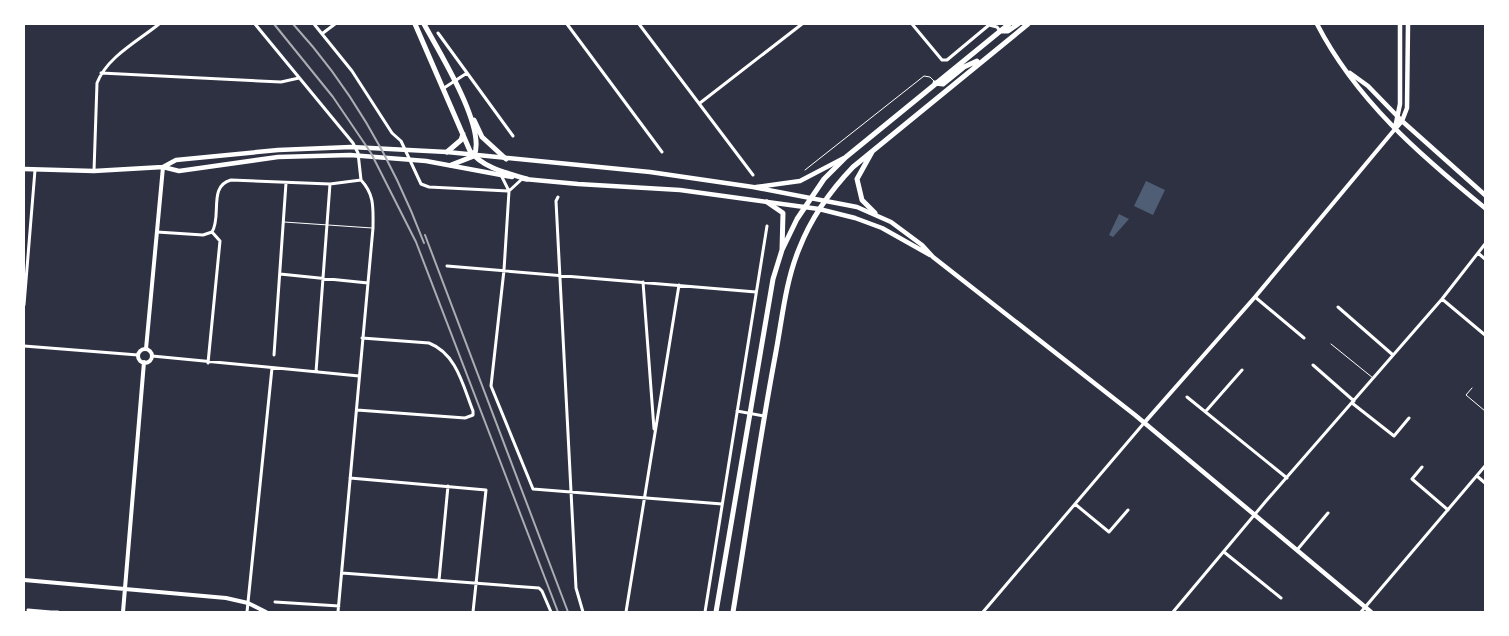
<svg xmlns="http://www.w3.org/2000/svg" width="1509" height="636" font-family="'PT Serif',serif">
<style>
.water{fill:#4f5d75}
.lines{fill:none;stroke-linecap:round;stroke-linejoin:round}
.service{stroke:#fff;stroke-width:1}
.minor{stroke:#fff;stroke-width:3}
.tertiary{stroke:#fff;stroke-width:4}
.secondary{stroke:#fff;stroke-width:4.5}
.primary{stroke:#fff;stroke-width:5}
.trunk{stroke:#fff;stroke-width:5}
.rail{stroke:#abadb3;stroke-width:2}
</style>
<rect width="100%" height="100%" fill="#2d3142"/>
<!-- water -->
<path class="water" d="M 1146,181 L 1165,190 L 1153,215 L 1134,206 Z
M 1119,214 L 1129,219 L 1113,237 L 1109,235 Z"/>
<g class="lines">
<!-- service -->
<path class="service" d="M 805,170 L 924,76 L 930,77 L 935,82
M 284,222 L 372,228
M 1331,344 L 1373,378
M 1472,388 L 1466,395 L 1485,411"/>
<!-- minor -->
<path class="minor" d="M 255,24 L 353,143 L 358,153 L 361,180
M 314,24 L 352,71 L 392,133 L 401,141 L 421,184 L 429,187 L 508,191
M 567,24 L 662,152
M 639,24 L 753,175
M 912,24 L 942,60 L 947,60 L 989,25 L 997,27 L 1000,31
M 323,33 L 335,24
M 438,33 L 513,136
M 101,73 L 281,82 L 299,78
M 444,88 L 467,73
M 700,103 L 802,24
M 94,171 L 97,83 C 107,57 138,41 159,24
M 501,175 L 509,191 L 504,270 L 491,386 L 533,489 L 722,504
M 509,191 L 522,179
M 558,197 L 556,201 L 576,588 L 583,612
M 157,232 L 203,235 L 212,232 C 222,216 208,186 231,180 L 330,184 L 361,180
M 1478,253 L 1485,259
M 447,266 L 756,292
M 280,274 L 368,283
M 643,282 L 654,429
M 1255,297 L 1304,338
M 1442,299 L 1485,335
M 24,305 L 35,170
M 1338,307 L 1393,355
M 24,346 L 138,355
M 274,355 L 286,183
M 152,356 L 359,376
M 208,363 L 220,241 L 212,232
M 1313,365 L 1354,401
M 316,372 L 330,184
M 1187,397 L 1287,478
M 1352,403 L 1394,436 L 1409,418
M 357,410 L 465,418 L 473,415 L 473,411 C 463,386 457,354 429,343 L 362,338
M 737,411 L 764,416
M 1206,411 L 1242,370
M 1422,467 L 1412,479 L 1448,510
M 1477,476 L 1485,483
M 350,478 L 486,490 L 473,612
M 1075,504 L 1109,532 L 1128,510
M 1297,550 L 1328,513
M 1224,552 L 1281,598
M 342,573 L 539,588 L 542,591 L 551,612
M 439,580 L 448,486
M 275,602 L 339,606
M 28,610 L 51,612
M 51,612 L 58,612
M 247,612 L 272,368
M 338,612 L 373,228 C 373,209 375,195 361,180
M 626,612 L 679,285
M 705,612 L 767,226
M 983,612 L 1144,423
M 1173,612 L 1266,501 L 1442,299 L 1485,244
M 1361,612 L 1485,466"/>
<!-- tertiary -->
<path class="tertiary" d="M 146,349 L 163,167
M138 356a7 7 0 1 1 14 0a7 7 0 1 1-14 0Z
M 1144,423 L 1255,297 L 1395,129
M 24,580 L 226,598 L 248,603 L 266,612
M 123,612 L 144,362"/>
<!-- secondary -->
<path class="secondary" d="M 1317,24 C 1356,100 1420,155 1485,208
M 1350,73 L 1368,86 L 1402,121 L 1485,195
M 1395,128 L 1400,104 L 1400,24
M 1395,129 L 1402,121 L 1407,108 L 1408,24
M 163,167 L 176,160 L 278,150 L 351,147 L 447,152 L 650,172 L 753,187 L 857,207 L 891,222 L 922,245 L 933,257 L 1135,415 L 1371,612
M 24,169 L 94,171 L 163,167 L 179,171 L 278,157 L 350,155 L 426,161 L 512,177
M 524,179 L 578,184 L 680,190 L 819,209 L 855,218 L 882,228 L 930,255
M 756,187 L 800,181 L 844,158"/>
<!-- primary -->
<path class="primary" d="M 415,24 L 470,151 C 483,168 507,173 527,179
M 424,24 C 438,50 487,128 474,156
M 474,120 L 482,137 L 506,159
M 447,152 L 461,140 L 463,134
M 451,165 L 474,156"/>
<!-- trunk -->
<path class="trunk" d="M 1000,31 L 1008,31 L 1018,24
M 935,83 L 943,84 L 964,67 L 977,61
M 872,152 L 857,179 L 862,200 L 875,213
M 767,202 L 783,213 L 782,250
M 716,612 L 773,279 L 782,250 L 797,219 L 824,179 L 846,157 L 1009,24
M 733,612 C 747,527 759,442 775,357 C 782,321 785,283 799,249 C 811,218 830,191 853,167 L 1028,24"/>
<!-- rail -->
<path class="rail" d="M 274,24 L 333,97 L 371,153 L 416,242 L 558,612
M 293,24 C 350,86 394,164 424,243
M 425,235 L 568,612"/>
</g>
<!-- border -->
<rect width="1509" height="636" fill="none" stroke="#ffffff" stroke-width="50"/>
</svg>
